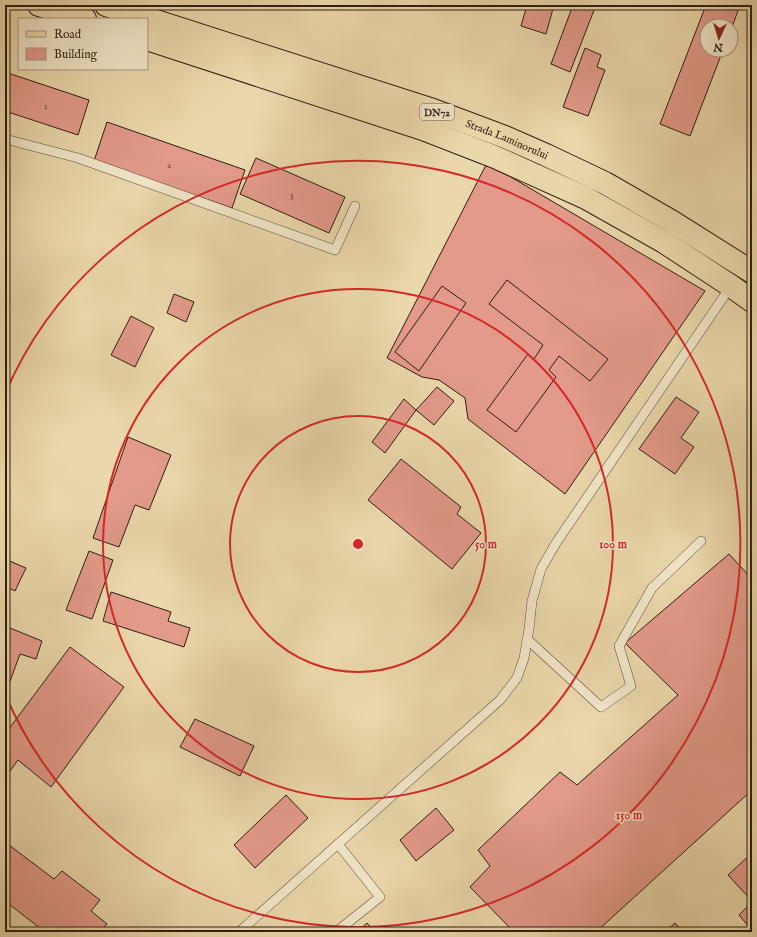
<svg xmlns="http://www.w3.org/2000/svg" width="757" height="937" viewBox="0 0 757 937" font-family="'IM FELL English',serif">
<rect width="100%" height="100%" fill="#ead7ab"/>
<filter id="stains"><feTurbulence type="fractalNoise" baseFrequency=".005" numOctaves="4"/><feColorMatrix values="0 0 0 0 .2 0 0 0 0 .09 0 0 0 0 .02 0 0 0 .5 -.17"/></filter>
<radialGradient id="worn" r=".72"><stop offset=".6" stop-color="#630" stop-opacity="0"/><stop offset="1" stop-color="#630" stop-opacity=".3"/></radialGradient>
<g fill="#e39a8a" stroke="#2e1e11">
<path d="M527 5H554L546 34 521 26Z"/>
<path d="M573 5H596L570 72 551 64Z"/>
<path d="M706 5H740L731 30V26H707V50H723L690 136 660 124Z"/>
<path d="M585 48 601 55 597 67 605 70 588 116 563 107Z"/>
<path d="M5 72 89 100 78 135 5 111Z"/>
<path d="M107 122 245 170 232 208 94 161Z"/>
<path d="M256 158 345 197 329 233 240 194Z"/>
<path d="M487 163 705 291 565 494 468 419 465 398 439 380 422 377 387 358Z"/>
<path d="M507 280 608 359 590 381 559 356 549 370 556 377 516 432 487 410 528 354 534 359 543 345 489 304Z"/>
<path d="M442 286 466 303 419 371 395 352Z"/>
<path d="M174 294 194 302 186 322 167 313Z"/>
<path d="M131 316 154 328 135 367 111 355Z"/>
<path d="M437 387 454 401 434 425 416 410Z"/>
<path d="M676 397 699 412 681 438 694 447 675 474 639 449Z"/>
<path d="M404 399 416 410 385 453 372 442Z"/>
<path d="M128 437 171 455 149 510 135 505 119 547 93 538Z"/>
<path d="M401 459 461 507 457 514 481 533 452 569 368 500Z"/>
<path d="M89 551 113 560 92 619 66 610Z"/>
<path d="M729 554 752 579V790L596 932H514L470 887 490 866 478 850 560 772 577 785 678 695 625 643Z"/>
<path d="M5 559 26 568 15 591 5 586Z"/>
<path d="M111 592 171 612 168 621 190 628 184 647 103 621Z"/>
<path d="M5 626 42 641 36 659 20 654 5 695Z"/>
<path d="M70 647 124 687 51 787 18 760 5 778V734Z"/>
<path d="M195 719 254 746 240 776 180 747Z"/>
<path d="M286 795 308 818 255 868 234 845Z"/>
<path d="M436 808 454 830 416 861 400 840Z"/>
<path d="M5 842 54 879 62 871 100 900 91 911 107 924 100 932H45L5 901Z"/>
<path d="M752 853V901L728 875Z"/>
<path d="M752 902V926L750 928 739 915Z"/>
<path d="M367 923 375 932H357Z"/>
<path d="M675 923 683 932H665Z"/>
</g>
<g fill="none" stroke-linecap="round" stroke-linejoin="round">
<g stroke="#5d4c38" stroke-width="10">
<g id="service">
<path d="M5 139 78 158 335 250 355 206"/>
<path d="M527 639 601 707 631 686 619 646 652 588 701 541"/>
<path d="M5 928 10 932"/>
<path d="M239 932 500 700 517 678 524 658 529 629 532 601 541 569 556 543 731 286"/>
<path d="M336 932 380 897 338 844"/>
</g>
</g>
<g stroke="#2e1e11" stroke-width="24">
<g id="primary">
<path d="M39 5 85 19"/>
<path id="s1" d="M106 5 433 110 505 137 546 155 605 183 671 221 752 272"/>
<path d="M147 39 423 129 495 157 586 198 664 242 731 286 752 301"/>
</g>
</g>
<use href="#service" stroke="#f1e5c8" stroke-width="9"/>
<use href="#primary" stroke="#ead7ab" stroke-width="22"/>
</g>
<g fill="none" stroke="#d62828" stroke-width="2">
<circle cx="358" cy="544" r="128"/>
<circle cx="358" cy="544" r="255"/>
<path d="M5 394A383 383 0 1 1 5 694"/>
</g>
<g text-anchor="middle" stroke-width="3" stroke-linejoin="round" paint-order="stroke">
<g font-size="9" fill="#5b3d2f">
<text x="46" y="109">1</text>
<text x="169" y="168">2</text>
<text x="292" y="198">3</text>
</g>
<rect fill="#f1e5c8" stroke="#685a48" stroke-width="1" x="420" y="104" width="34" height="16" rx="3"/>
<g font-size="10" font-weight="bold" fill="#2e1e11">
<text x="437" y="116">DN72</text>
</g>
<g font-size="11" fill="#2e1e11" stroke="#f1e5c8">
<text dy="4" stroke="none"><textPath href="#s1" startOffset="423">Strada Laminorului</textPath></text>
</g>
</g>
<circle cx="358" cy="544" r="6" fill="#d62828" stroke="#f1e5c8" stroke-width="2"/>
<g font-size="12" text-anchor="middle" font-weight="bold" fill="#d62828" stroke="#f1e5c8" stroke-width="3" stroke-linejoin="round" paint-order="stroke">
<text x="486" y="548">50 m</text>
<text x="613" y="548">100 m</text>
<text x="629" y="819">150 m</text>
</g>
<rect width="757" height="937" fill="none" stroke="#ead7ab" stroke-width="20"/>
<rect x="6" y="6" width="745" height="925" fill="none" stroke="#2e1e11" stroke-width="2"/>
<rect x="10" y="10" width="737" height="917" fill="none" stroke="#2e1e11"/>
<rect x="18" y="18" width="130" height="52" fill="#f1e5c8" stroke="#a3957f"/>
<rect x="26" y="31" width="20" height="6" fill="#ead7ab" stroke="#a3957f"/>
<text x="54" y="38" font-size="12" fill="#2e1e11">Road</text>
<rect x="26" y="48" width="20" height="12" fill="#e39a8a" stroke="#a3957f"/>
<text x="54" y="58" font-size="12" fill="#2e1e11">Building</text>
<g transform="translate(719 38) rotate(184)"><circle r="19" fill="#f1e5c8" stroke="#a3957f"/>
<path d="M0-3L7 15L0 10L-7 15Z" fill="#8f2418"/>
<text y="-6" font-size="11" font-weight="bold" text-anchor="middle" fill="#2e1e11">N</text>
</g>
<rect width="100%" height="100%" filter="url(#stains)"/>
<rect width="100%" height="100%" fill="url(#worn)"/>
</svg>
